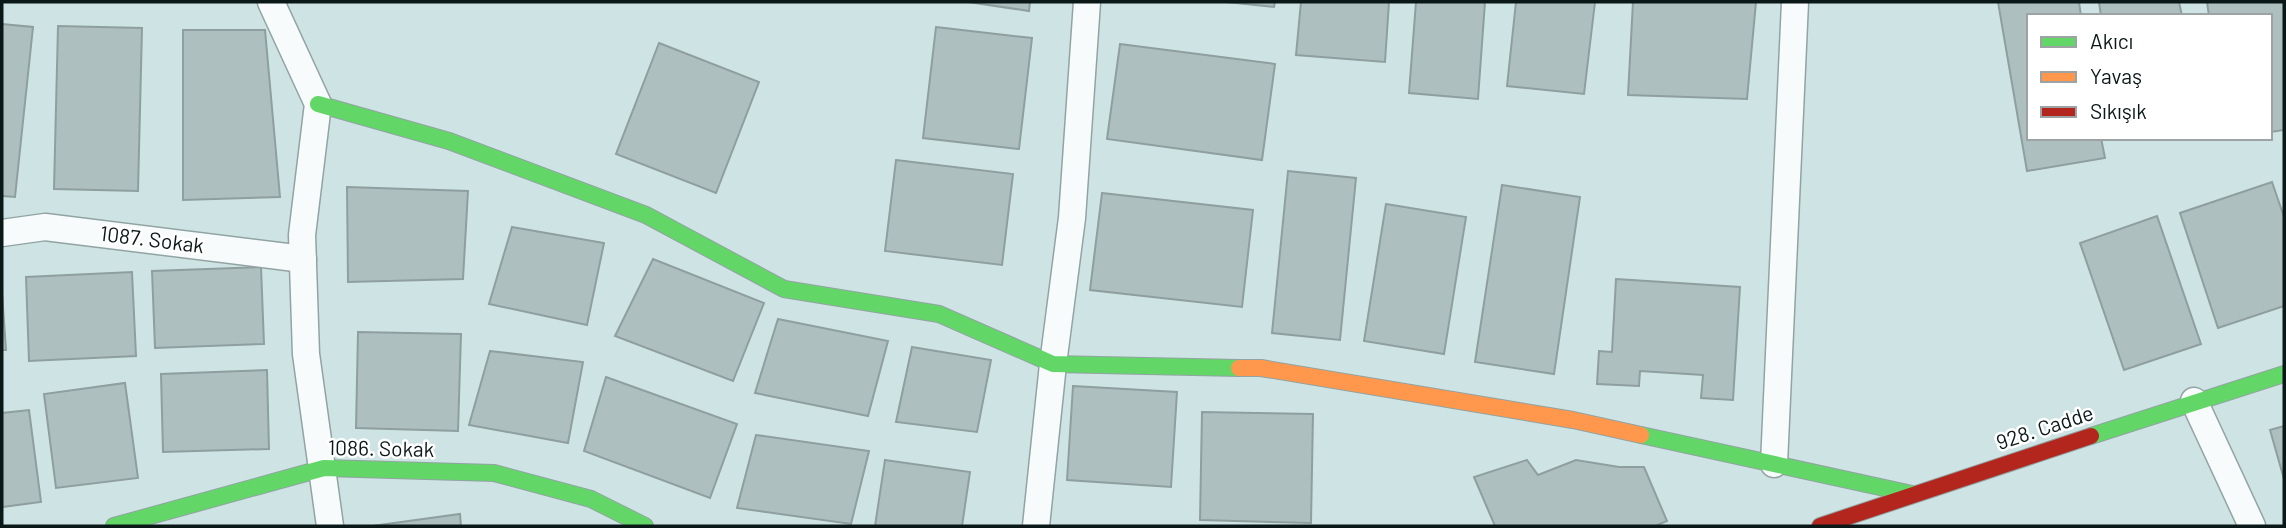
<svg xmlns="http://www.w3.org/2000/svg" width="2286" height="528" viewBox="0 0 2286 528" font-family="Barlow,sans-serif">
<rect width="100%" height="100%" fill="#cee4e4"/>
<g fill="#aebfbf" stroke="#8f9f9f" stroke-width="2">
<path d="M968 2H1030L1029 11Z"/>
<path d="M1226 2H1275L1274 7Z"/>
<path d="M1301 2H1389L1385 62 1296 55Z"/>
<path d="M1416 2H1485L1478 99 1409 93Z"/>
<path d="M1516 2H1595L1584 94 1507 86Z"/>
<path d="M1633 2H1756L1747 99 1628 95Z"/>
<path d="M1998 2H2079L2081 16H2029V138H2101L2105 158 2027 171Z"/>
<path d="M2099 2H2179L2182 16H2101Z"/>
<path d="M2207 2H2284V130L2270 132V16H2209Z"/>
<path d="M2 24 33 27 15 197 2 196Z"/>
<path d="M58 26 142 28 138 191 54 189Z"/>
<path d="M936 27 1032 38 1019 149 923 138Z"/>
<path d="M183 30H265L280 197 183 200Z"/>
<path d="M659 43 759 82 716 193 616 154Z"/>
<path d="M1120 44 1275 64 1262 160 1107 139Z"/>
<path d="M896 160 1013 174 1002 265 885 251Z"/>
<path d="M1288 171 1356 178 1340 340 1272 333Z"/>
<path d="M2272 182 2284 217V306L2218 328 2180 213Z"/>
<path d="M1502 185 1580 197 1554 374 1475 362Z"/>
<path d="M347 187 468 191 463 279 348 282Z"/>
<path d="M1102 193 1253 210 1242 307 1090 290Z"/>
<path d="M1386 204 1466 217 1444 354 1364 341Z"/>
<path d="M2157 216 2201 344 2124 370 2080 243Z"/>
<path d="M512 227 604 243 587 325 489 304Z"/>
<path d="M653 259 764 303 733 381 615 336Z"/>
<path d="M261 267 264 344 155 348 152 271Z"/>
<path d="M132 272 136 356 29 361 26 277Z"/>
<path d="M1616 279 1740 287 1733 400 1701 398 1703 375 1640 371 1639 386 1597 384 1599 351 1612 352Z"/>
<path d="M2 293 6 350H2Z"/>
<path d="M778 319 888 341 868 416 755 393Z"/>
<path d="M358 332 461 334 458 431 356 428Z"/>
<path d="M912 347 991 360 977 432 896 422Z"/>
<path d="M490 351 583 362 568 443 469 425Z"/>
<path d="M267 370 269 449 163 452 161 374Z"/>
<path d="M606 377 737 424 710 498 584 451Z"/>
<path d="M125 383 138 478 56 488 44 394Z"/>
<path d="M1073 386 1177 392 1171 487 1067 480Z"/>
<path d="M29 410 41 502 2 507V413Z"/>
<path d="M1202 412 1313 414 1311 523 1200 520Z"/>
<path d="M2284 426V479L2270 430Z"/>
<path d="M756 435 869 451 851 524 737 508Z"/>
<path d="M885 460 970 472 962 526H875Z"/>
<path d="M1527 460 1538 475 1576 460 1619 467H1644L1667 521 1655 526H1495L1474 477Z"/>
<path d="M460 514 461 526H372Z"/>
</g>
<g fill="none" stroke-linecap="round" stroke-linejoin="round">
<g stroke="#92a3a3" stroke-width="29">
<g id="street">
<path d="M271 2 318 104 302 235 306 354 330 526"/>
<path d="M2 233 45 227 303 259"/>
<path d="M2194 401 2252 526"/>
<path d="M1774 464 1795 2"/>
<path d="M1036 526 1053 364 1072 218 1087 2"/>
</g>
</g>
<g stroke="#92a3a3" stroke-width="18">
<g id="fast">
<path d="M318 104 449 141 646 215 784 289 939 314 1053 364 1239 368"/>
<path d="M1641 435 1912 494"/>
<path d="M2091 436 2284 374"/>
<path d="M114 526 324 468 494 473 591 499 645 526"/>
</g>
</g>
<g stroke="#92a3a3" stroke-width="18">
<path id="slow" d="M1239 368H1261L1573 420 1641 435"/>
</g>
<g stroke="#92a3a3" stroke-width="18">
<path id="jam" d="M1820 526 2091 436"/>
</g>
<use href="#street" stroke="#f8fbfb" stroke-width="26"/>
<use href="#fast" stroke="#63d668" stroke-width="16"/>
<use href="#slow" stroke="#ff974d" stroke-width="16"/>
<use href="#jam" stroke="#b3261e" stroke-width="16"/>
</g>
<g text-anchor="middle" stroke-width="5" stroke-linejoin="round" paint-order="stroke">
<g font-size="21" fill="#0a1818" stroke="#fff">
<text transform="translate(152 240) rotate(7)" y="7">1087. Sokak</text>
<text transform="translate(2045 428) rotate(-18)" y="7">928. Cadde</text>
<text transform="translate(381 449) rotate(1)" y="7">1086. Sokak</text>
</g>
</g>
<rect width="2286" height="528" fill="none" stroke="#0a1818" stroke-width="7"/>
<rect x="2027" y="14" width="245" height="126" fill="#ffffff" stroke="#9da3a3" stroke-width="2"/>
<rect x="2041" y="37" width="35" height="10" fill="#63d668" stroke="#9da3a3" stroke-width="2"/>
<text x="2090" y="49" font-size="21" fill="#0a1818">Akıcı</text>
<rect x="2041" y="72" width="35" height="10" fill="#ff974d" stroke="#9da3a3" stroke-width="2"/>
<text x="2090" y="84" font-size="21" fill="#0a1818">Yavaş</text>
<rect x="2041" y="107" width="35" height="10" fill="#b3261e" stroke="#9da3a3" stroke-width="2"/>
<text x="2090" y="119" font-size="21" fill="#0a1818">Sıkışık</text>
</svg>
